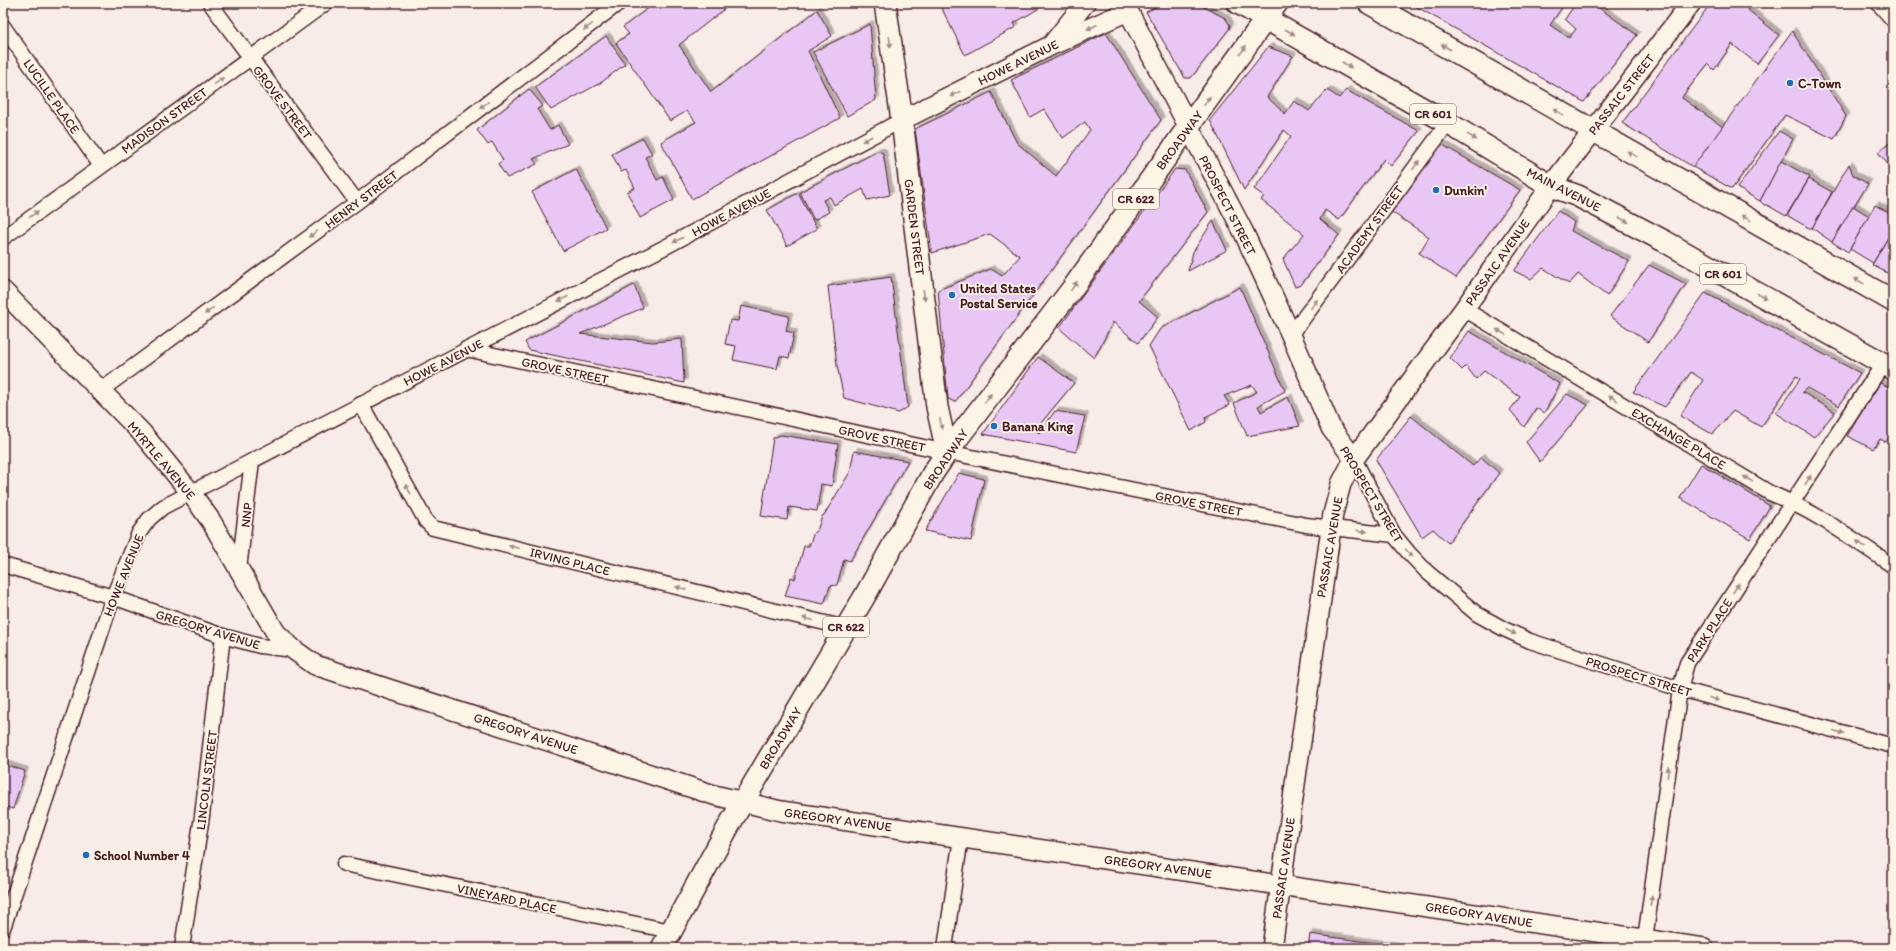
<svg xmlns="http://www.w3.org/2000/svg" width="1896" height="951" viewBox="0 0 1896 951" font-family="Itim,sans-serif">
<defs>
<filter id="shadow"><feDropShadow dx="3.5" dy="-3.5" stdDeviation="0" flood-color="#0004"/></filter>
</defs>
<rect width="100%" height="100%" fill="#f8ece8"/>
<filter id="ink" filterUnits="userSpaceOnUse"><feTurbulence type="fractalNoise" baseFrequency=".025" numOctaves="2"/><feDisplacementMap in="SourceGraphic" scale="8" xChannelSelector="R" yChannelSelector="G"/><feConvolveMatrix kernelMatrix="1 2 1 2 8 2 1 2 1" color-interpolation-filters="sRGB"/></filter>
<g filter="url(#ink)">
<g fill="#e8c7f4" stroke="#4a1f2b" filter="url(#shadow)">
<path d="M655 3H732L679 45 711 92 817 10 832 36 808 51 840 118 692 199 661 142 696 122 687 111 670 121 616 43 629 34 623 27Z"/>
<path d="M939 3H1043L1045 5 1014 23 1016 27 965 55Z"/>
<path d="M1164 3H1196L1225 18 1230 25 1229 29 1191 78H1185L1146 12Z"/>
<path d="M1410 3H1565L1550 25 1569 38 1576 29 1565 19 1576 3H1592L1637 35 1584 102Z"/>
<path d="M1711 3H1754L1748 10 1779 35 1757 64 1732 44 1714 70 1708 64 1684 94 1682 98 1723 127 1693 167 1622 123Z"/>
<path d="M870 24 876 100 847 116 813 52Z"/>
<path d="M1792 31 1846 116 1834 139 1785 115 1732 189 1693 167Z"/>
<path d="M1106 33 1161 120 955 402 948 399 938 290 991 269 1002 276 1020 256 990 234 932 253 915 129 991 92 1017 143 1056 176 1090 130 1085 122 1063 138 1044 109 1030 117 1011 80Z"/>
<path d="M606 36 625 64 602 82 551 110 535 87Z"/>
<path d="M1268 47 1293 56 1267 97 1285 114 1294 101 1309 111 1327 90 1339 98 1346 90 1419 131 1391 166 1384 159 1339 220 1325 210 1320 219 1339 235 1301 285 1295 287 1283 259 1304 234 1261 200 1264 196 1254 189 1291 136 1284 130 1244 190 1210 120Z"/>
<path d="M529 89 543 106 537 109 550 130 558 125 568 144 533 159 537 164 507 178 498 164 503 160 492 142 488 145 477 130Z"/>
<path d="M1779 131 1793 139 1760 201 1737 188Z"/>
<path d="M643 138 652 154 645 157 657 180 663 177 674 200 640 218 627 192 635 188 626 170 621 172 612 154Z"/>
<path d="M1893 141V171L1878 152Z"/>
<path d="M1441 144 1520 190 1456 278 1419 253 1429 237 1390 211Z"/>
<path d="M878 151 883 153 890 195 867 200 863 189 834 205 830 197 823 200 829 212 814 220 800 192Z"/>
<path d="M1781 161 1810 177 1786 216 1767 205H1764L1760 201Z"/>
<path d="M1849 164 1853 175 1868 184 1832 242 1812 228Z"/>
<path d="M576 169 606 228 563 251 532 192Z"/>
<path d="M1175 169 1185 170 1208 212 1139 301 1158 317 1138 343 1113 322 1094 358 1059 328Z"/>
<path d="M1809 179 1832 192 1812 228H1809L1788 216V214Z"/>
<path d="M798 193 817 229 787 246 767 210Z"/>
<path d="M1875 205 1893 215V229L1873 263 1850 249Z"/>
<path d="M1853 206 1869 216 1848 252 1832 242Z"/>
<path d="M1558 211 1574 222 1571 231 1629 261 1607 296 1578 274 1569 284 1543 268 1531 279 1514 271Z"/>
<path d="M1213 221 1227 250 1188 271 1193 252Z"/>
<path d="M1893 229V276L1872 265Z"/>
<path d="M1649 265 1686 284 1648 342 1610 316Z"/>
<path d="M891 277 908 407 899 413 844 398 837 366 828 286Z"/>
<path d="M634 285 643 308 580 334 653 342 682 339 684 383 529 350 525 342Z"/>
<path d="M1240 287 1285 391 1258 406 1261 412 1288 397 1300 426 1247 436 1234 403 1257 392 1252 385 1224 396 1230 405 1205 417 1206 422 1191 431 1149 346 1160 329Z"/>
<path d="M1705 293 1860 373 1839 406 1807 388 1802 392 1835 412 1814 437 1776 413 1800 379 1796 376 1761 427 1733 411 1712 434 1680 416 1703 380 1691 372 1665 407 1633 392Z"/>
<path d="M741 306 789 316 786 331 794 333 789 358 780 356 777 369 733 360 736 346 725 344 730 320 738 321Z"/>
<path d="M1469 331 1560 384 1544 413 1536 408 1524 427 1510 410 1520 397 1484 371 1476 379 1466 366 1462 370 1450 358Z"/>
<path d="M1038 357 1074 383 1035 430 1039 433 1055 411 1085 416 1076 452 983 434Z"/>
<path d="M1880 383 1893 389V431L1886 442 1880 439 1873 449 1847 436Z"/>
<path d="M1567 394 1588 405 1540 462 1526 442Z"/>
<path d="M1411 416 1473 466 1481 457 1499 473 1448 543 1433 529 1422 537 1376 460Z"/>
<path d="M781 435 838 444 832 486 821 484 817 511 789 507 787 520 761 516 773 438Z"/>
<path d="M854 451 908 461 850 561 844 559 837 585 830 586 824 604 785 596 791 577 795 579 804 546H809L814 532 817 531 822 516 824 515 850 472Z"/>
<path d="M1701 464 1770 506 1750 539 1680 498Z"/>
<path d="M959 473 984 479 971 541 925 531Z"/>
<path d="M3 764 25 771 13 809 3 806Z"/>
<path d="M1310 934 1402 947 1308 948Z"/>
</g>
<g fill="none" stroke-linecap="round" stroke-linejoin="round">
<g stroke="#4a1f2b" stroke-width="17">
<g id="street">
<path d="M210 3 357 202"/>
<path d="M1878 3 1893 20"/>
<path d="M3 26 101 166"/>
<path d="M3 238 326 3"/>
<path d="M1464 309 1770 493C1815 511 1853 539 1893 566"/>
<path d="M1291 335 1448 123"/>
<path d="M466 349 947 452 1306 525 1394 535"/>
<path d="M100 391 357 202 619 3"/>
<path d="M361 404 426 521 433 528 846 628"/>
<path d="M1354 459 1394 535 1408 552 1427 572 1477 614 1504 629 1530 641 1680 689 1893 746"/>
<path d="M3 565 113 597 223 636 260 646 294 650"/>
<path d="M239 569 252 461"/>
<path d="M344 864 671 931"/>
<path d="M3 928 113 597 139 533 149 519 163 507 669 245 902 120"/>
<path d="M1645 939 1680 689 1687 663 1883 364"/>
<path d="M182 948 202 816 223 636"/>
<path d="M945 948 961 837"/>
</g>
</g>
<g stroke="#4a1f2b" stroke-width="22">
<g id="secondary">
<path d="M1124 3 1243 231 1291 335 1331 428 1354 459"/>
<path d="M1054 42 1085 3"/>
<path d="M902 120 1052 45 1128 11"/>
<path d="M3 291 142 433 191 493 211 521 276 633 294 650 315 665 714 795 781 811 1704 948"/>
<path d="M1272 948 1333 514 1341 484 1354 459 1464 309 1551 186 1691 3"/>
</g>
</g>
<g stroke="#4a1f2b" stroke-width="24">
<g id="primary">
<path d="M885 3 902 120 937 407 947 452"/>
<path d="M1238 3 1448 123 1551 186 1578 196 1664 241 1893 369"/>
<path d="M1369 3 1893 301"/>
<path d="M662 948 731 822 866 594 933 473 947 452 1072 289 1277 3"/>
</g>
</g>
<use href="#street" stroke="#fcf5e5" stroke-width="14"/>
<use href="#secondary" stroke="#fcf5e5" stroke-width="19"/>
<use href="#primary" stroke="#fcf5e5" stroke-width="21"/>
</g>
<defs><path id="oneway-solid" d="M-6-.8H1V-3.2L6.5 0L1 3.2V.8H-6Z"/></defs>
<g fill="#a38a88">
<use href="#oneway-solid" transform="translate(588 27) rotate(143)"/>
<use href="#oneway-solid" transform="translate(1092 27) rotate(156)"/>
<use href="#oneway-solid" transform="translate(1290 32) rotate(30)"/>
<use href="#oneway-solid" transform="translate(890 42) rotate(82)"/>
<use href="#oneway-solid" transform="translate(1446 47) rotate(-150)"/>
<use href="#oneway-solid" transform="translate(1243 50) rotate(-54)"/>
<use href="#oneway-solid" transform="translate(1347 65) rotate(30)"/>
<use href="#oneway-solid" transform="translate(219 81) rotate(-36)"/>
<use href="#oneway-solid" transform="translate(955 94) rotate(153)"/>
<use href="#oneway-solid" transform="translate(1207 101) rotate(-55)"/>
<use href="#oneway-solid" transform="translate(484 105) rotate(143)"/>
<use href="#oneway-solid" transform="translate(1558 112) rotate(-150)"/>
<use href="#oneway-solid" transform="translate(1472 137) rotate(32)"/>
<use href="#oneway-solid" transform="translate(867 139) rotate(152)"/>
<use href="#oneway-solid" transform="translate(1632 154) rotate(-151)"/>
<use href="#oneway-solid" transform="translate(1416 165) rotate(-54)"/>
<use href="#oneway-solid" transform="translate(34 214) rotate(-36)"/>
<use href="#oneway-solid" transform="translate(1746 218) rotate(-151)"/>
<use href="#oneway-solid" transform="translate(1624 220) rotate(28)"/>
<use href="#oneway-solid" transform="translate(313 234) rotate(144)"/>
<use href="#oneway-solid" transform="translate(678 240) rotate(152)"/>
<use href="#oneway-solid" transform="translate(1859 281) rotate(-151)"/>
<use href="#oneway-solid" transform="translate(1074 286) rotate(-54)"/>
<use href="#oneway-solid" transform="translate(924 295) rotate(83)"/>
<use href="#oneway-solid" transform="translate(1762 296) rotate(29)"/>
<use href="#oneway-solid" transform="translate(563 299) rotate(153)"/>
<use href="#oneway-solid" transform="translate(1314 304) rotate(-54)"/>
<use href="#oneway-solid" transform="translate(209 311) rotate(144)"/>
<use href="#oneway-solid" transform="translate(1501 332) rotate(-149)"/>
<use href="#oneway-solid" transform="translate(988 398) rotate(-53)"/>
<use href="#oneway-solid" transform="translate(1613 398) rotate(-149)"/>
<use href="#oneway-solid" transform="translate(941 424) rotate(78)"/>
<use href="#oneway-solid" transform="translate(1748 479) rotate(-149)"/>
<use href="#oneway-solid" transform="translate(1808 480) rotate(-57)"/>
<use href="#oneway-solid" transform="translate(408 489) rotate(-119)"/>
<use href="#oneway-solid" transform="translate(1362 531) rotate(7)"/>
<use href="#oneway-solid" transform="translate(1861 544) rotate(-146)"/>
<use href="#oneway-solid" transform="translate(514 547) rotate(-166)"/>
<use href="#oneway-solid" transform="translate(1409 553) rotate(48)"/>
<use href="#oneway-solid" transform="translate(681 588) rotate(-166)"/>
<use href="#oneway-solid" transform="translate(1736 588) rotate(-57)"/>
<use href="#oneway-solid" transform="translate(808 619) rotate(-166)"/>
<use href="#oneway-solid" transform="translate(1511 632) rotate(25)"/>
<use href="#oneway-solid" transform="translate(1714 699) rotate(16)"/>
<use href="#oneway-solid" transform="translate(1839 732) rotate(14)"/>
<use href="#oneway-solid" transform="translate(1668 772) rotate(-82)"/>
<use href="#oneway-solid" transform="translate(1651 901) rotate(-82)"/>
</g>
</g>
<g fill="#1f6fb2" stroke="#fcf5e5" stroke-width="1.5">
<circle cx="1790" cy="83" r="4"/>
<circle cx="1436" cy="190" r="4"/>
<circle cx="952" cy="295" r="4"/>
<circle cx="994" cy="426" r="4"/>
<circle cx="86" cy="855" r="4"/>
</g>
<g text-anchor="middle" stroke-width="3.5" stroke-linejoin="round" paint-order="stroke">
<g fill="#fcf5e5" stroke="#7f5f63" stroke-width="1">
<rect x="1410" y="104" width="46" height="20" rx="3"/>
<rect x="1113" y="189" width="46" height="20" rx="3"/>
<rect x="1700" y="264" width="46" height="20" rx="3"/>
<rect x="823" y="617" width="46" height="20" rx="3"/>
</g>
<g font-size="12" font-weight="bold" fill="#4a1f2b">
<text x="1433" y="118">CR 601</text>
<text x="1136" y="203">CR 622</text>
<text x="1723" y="278">CR 601</text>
<text x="846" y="631">CR 622</text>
</g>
<g font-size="13" fill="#4a1f2b" stroke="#fcf5e5">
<text transform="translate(1018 62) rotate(-26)" y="5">HOWE AVENUE</text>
<text transform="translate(1621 94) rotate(-52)" y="5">PASSAIC STREET</text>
<text transform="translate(52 96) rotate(55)" y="5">LUCILLE PLACE</text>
<text transform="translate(283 102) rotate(53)" y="5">GROVE STREET</text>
<text transform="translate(164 120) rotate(-36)" y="5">MADISON STREET</text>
<text transform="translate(1179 140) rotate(-54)" y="5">BROADWAY</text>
<text transform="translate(1564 189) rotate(27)" y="5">MAIN AVENUE</text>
<text transform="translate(361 199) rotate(-37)" y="5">HENRY STREET</text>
<text transform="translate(1228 205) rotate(63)" y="5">PROSPECT STREET</text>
<text transform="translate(731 212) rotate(-28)" y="5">HOWE AVENUE</text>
<text transform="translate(915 227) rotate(83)" y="5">GARDEN STREET</text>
<text transform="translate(1369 229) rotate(-54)" y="5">ACADEMY STREET</text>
<text transform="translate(1497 262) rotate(-55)" y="5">PASSAIC AVENUE</text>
<text transform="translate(443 362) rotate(-27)" y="5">HOWE AVENUE</text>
<text transform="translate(565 370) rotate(12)" y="5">GROVE STREET</text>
<text transform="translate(882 438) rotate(12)" y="5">GROVE STREET</text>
<text transform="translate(1679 438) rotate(31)" y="5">EXCHANGE PLACE</text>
<text transform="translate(945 459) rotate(-56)" y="5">BROADWAY</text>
<text transform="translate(162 460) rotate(50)" y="5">MYRTLE AVENUE</text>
<text transform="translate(1372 494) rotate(59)" y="5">PROSPECT STREET</text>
<text transform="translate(1199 503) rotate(11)" y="5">GROVE STREET</text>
<text transform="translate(246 515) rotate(-83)" y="5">NNP</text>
<text transform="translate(1329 547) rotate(-80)" y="5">PASSAIC AVENUE</text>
<text transform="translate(570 561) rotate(14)" y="5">IRVING PLACE</text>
<text transform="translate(123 575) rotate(-68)" y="5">HOWE AVENUE</text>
<text transform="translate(208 629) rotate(17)" y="5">GREGORY AVENUE</text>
<text transform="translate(1709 630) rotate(-57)" y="5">PARK PLACE</text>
<text transform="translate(1639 676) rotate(17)" y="5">PROSPECT STREET</text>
<text transform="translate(526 733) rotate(18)" y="5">GREGORY AVENUE</text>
<text transform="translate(780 738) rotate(-59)" y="5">BROADWAY</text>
<text transform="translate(206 780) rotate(-83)" y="5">LINCOLN STREET</text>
<text transform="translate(838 819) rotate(8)" y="5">GREGORY AVENUE</text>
<text transform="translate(1158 866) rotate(8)" y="5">GREGORY AVENUE</text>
<text transform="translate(1283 868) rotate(-82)" y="5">PASSAIC AVENUE</text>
<text transform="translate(507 898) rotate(12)" y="5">VINEYARD PLACE</text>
<text transform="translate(1479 914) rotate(9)" y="5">GREGORY AVENUE</text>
</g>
<g font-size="13" font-weight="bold" fill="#4a1f2b" stroke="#fcf5e5" text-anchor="start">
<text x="1798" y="88">C-Town</text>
<text x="1444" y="195">Dunkin'</text>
<text x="960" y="293">United States<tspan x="960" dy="15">Postal Service</tspan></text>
<text x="1002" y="431">Banana King</text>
<text x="94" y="860">School Number 4</text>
</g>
</g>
<rect width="1896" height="951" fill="none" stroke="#fcf5e5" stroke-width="16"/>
<rect x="8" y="8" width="1880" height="935" fill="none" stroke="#4a1f2b" stroke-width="1.5" filter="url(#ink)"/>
</svg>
